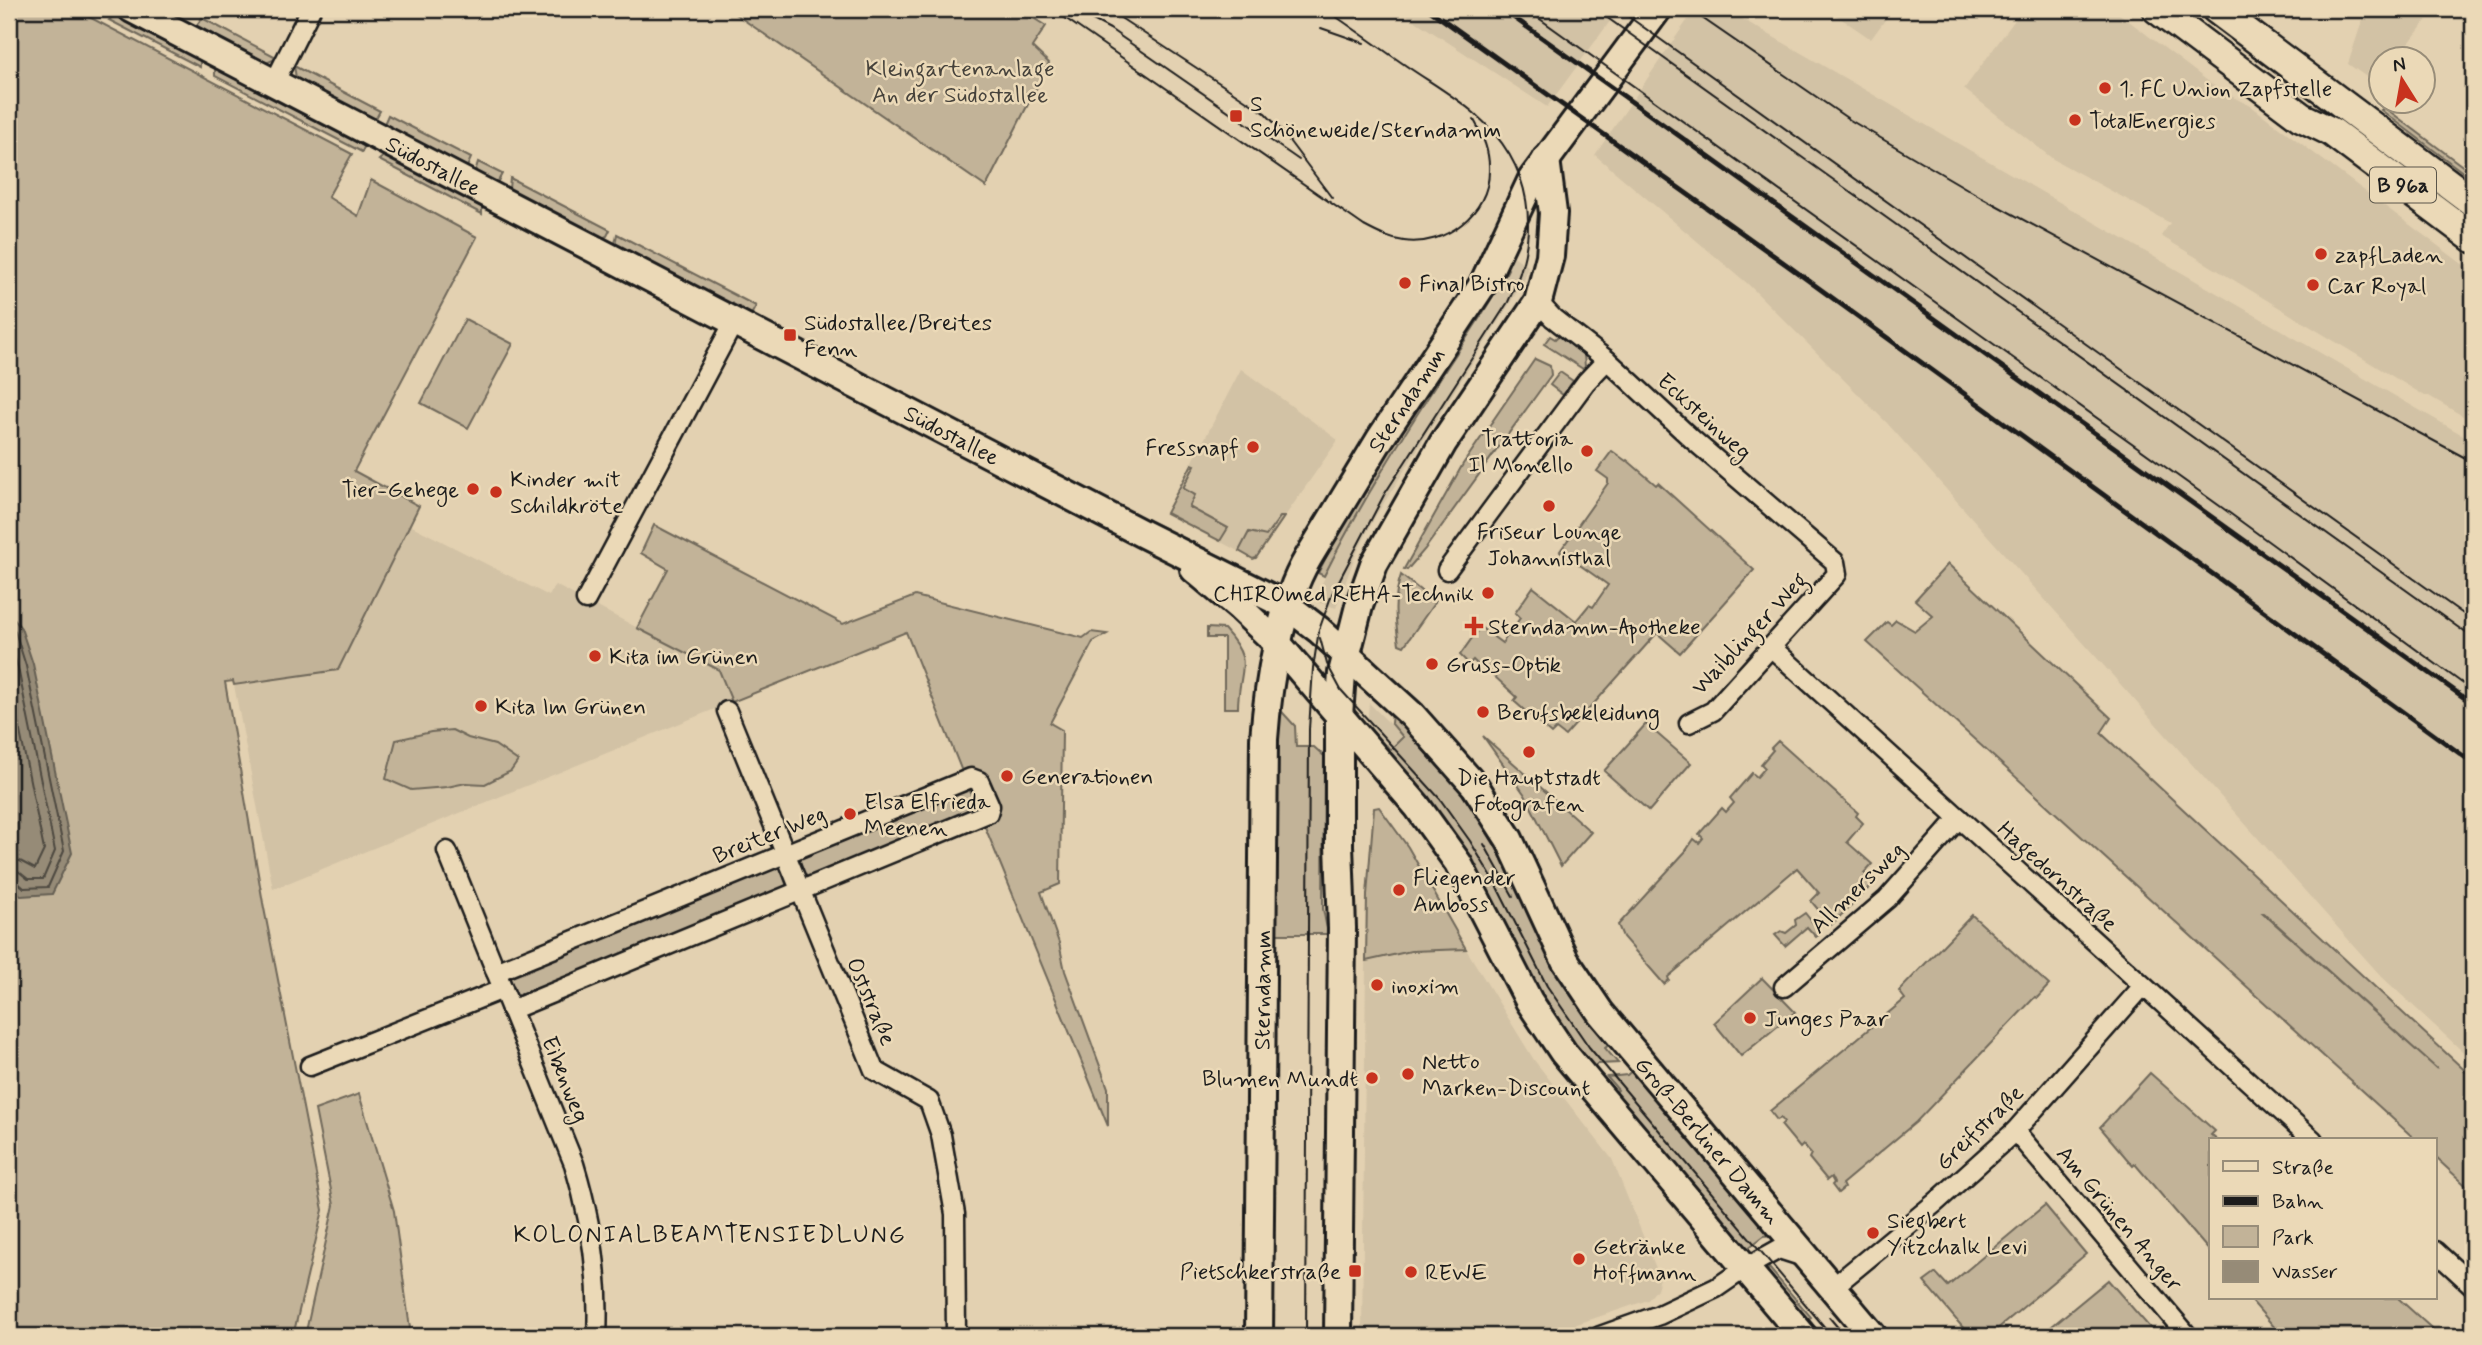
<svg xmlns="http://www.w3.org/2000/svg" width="2482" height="1345" viewBox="0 0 2482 1345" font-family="Mynerve,sans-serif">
<rect width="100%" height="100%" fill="#e3d1b1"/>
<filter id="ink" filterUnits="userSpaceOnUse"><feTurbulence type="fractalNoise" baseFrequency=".0143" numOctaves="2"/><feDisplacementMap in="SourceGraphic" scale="14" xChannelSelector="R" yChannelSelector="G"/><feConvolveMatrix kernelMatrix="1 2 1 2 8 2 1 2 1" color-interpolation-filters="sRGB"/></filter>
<g filter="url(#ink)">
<g fill="#d2c2a5">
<path d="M1397 9H1619L1547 107Z"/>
<path d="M1695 9H1725L2473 441V1061L2381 976 1887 423 1748 284 1595 155Z"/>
<path d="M1827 9H1893L1871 39Z"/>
<path d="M2023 9H2113L2221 91 2251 106 2473 272V422L2429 396H2425L2161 236 2170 223 2053 159 1964 89Z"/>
<path d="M2366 9H2435L2397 59 2380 60V82L2378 85 2348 64Z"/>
<path d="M1512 255 1528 266 1524 281 1375 517 1354 559 1336 608 1314 601 1325 577 1324 576 1347 531 1447 367 1494 299Z"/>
<path d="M1241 369 1338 440 1256 558 1253 559 1166 513Z"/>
<path d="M410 525 549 596 555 585 719 670 732 702 273 889 234 685 338 670Z"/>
<path d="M1369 703 1403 737 1389 750 1367 726Z"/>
<path d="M1466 949 1534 1060 1612 1159 1660 1278 1657 1289 1648 1300 1542 1336H1362L1366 961 1411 951Z"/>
</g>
<g fill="#c2b398" stroke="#6f685a" stroke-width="2" fill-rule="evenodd">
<path d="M9 9H74L352 154 328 197 358 216 371 180 477 237 354 471 419 506 338 670 234 685 233 681 225 682 263 903 323 1210 293 1336H9Z"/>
<path d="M728 9H1019L1046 26 1032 47 1049 63 986 187Z"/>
<path d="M115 15 200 59V67L109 20Z"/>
<path d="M202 18 278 58 266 63 196 26Z"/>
<path d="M294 66 380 111 375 120 296 78Z"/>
<path d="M215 67 365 145 362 152 215 76Z"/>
<path d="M2384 107 2473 174V180L2381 110Z"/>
<path d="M388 115 471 158 467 167 384 124Z"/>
<path d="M385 155 482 207V214L379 160Z"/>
<path d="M478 162 502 174 497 183 475 172Z"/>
<path d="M510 178 610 230 607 236 602 238 509 189Z"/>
<path d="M617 234 756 306 751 315 615 244Z"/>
<path d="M1502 264 1508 269C1491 304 1468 335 1446 369 1403 436 1360 504 1324 576L1318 573 1347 516Z"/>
<path d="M465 319 513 344 468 428 421 403Z"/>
<path d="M1561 333 1584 354 1585 367 1583 369 1544 344 1550 336 1555 339Z"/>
<path d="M1535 359 1550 366 1551 375 1425 549 1407 570 1404 569 1463 464Z"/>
<path d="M1560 372 1573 381 1563 395 1550 385Z"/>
<path d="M1612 451 1626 461 1627 460 1656 485 1658 483 1754 570 1680 653 1657 633 1565 736 1556 729 1551 734 1514 701 1517 697 1481 664 1479 666 1473 660 1469 664 1460 655 1480 627 1502 643 1520 618 1515 613 1533 587 1576 621 1589 605 1593 607 1608 585 1560 551 1608 483V479L1597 471Z"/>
<path d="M1192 464 1195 465 1183 488 1195 495 1189 507 1228 528 1220 541 1166 513Z"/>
<path d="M1280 517H1284L1256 558 1253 559 1239 551 1249 532 1266 536Z"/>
<path d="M654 525 843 624 915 596 1083 638 1091 632 1107 634 1093 642 1050 723 1062 730 1060 884 1041 892 1059 943 1065 971 1108 1088V1126L983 822 992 817 963 774 906 632 732 702 719 670 637 628 668 569 641 553Z"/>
<path d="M1948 564 2111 718 2101 733 2473 1078V1192L2435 1157V1140H2416L1867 642 1887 622 1891 625 1896 620 1915 631 1933 616 1915 600ZM2263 913H2264L2437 1069Z"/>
<path d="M1401 575 1435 602 1404 646 1399 644C1395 619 1393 599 1401 575Z"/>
<path d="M1207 628 1224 629C1256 664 1238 668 1238 708H1224V638H1207Z"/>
<path d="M1273 702 1295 726 1296 747H1314L1324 756 1323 909 1328 934H1269Z"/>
<path d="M1392 714 1443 768 1477 815 1604 1033 1601 1036 1609 1045 1605 1048 1618 1063 1598 1064 1590 1070 1385 758 1387 746 1390 750 1403 737 1391 723Z"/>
<path d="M1646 724 1691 763 1649 811 1604 771Z"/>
<path d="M452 730 468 738 495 745 518 761 511 771 485 784 466 783 447 787 411 790 386 779 396 740 431 732Z"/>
<path d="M1483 736 1591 832 1561 866 1525 795Z"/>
<path d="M1778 741 1858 813 1856 816 1863 823 1847 842 1872 864 1864 873 1875 882 1831 925 1811 901 1819 893 1797 868 1668 977 1669 980 1664 984 1623 937 1618 925 1685 852 1694 839 1699 843 1703 838 1699 834 1722 808 1726 812 1734 803 1730 798 1752 773 1757 777 1765 768 1761 764 1773 750 1771 748Z"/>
<path d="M969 788 977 810 809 878 804 875 799 857Z"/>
<path d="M1379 807 1408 847 1466 949 1411 951 1366 961 1367 895 1374 808Z"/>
<path d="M777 864 780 865 787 887 522 997 516 996 510 982V973Z"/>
<path d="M1805 913 1821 933 1816 937 1807 927 1785 946 1775 935 1781 931 1786 933 1796 925 1795 920Z"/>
<path d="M1972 915 2049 985 2037 998 2035 997 1916 1122 1842 1184 1844 1188 1838 1193 1832 1185 1834 1183 1831 1177 1827 1180 1809 1158 1811 1154 1803 1145 1800 1148 1781 1125 1784 1122 1781 1118 1777 1120 1770 1111 1905 999 1899 991Z"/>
<path d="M1762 978 1795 1012 1741 1056 1714 1023Z"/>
<path d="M1635 1068 1773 1235 1764 1236 1744 1251 1612 1096 1618 1090 1607 1077 1627 1075Z"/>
<path d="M2150 1073 2215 1131 2211 1135 2217 1140H2211V1253L2135 1164 2133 1166 2100 1127Z"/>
<path d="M359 1094 394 1211 411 1336H305L334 1205 315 1110Z"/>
<path d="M2045 1205 2086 1254 1989 1336H1970L1924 1282 1936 1273 1948 1286Z"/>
<path d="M1769 1268 1811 1317 1803 1323 1764 1276Z"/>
<path d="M2108 1280 2152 1330 2144 1336H2040Z"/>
<path d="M2249 1298H2398L2439 1335 2282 1336Z"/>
</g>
<path fill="#968b77" stroke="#655f53" stroke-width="2" d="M9 613 21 628 33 664 72 853 52 894 21 896 9 883Z"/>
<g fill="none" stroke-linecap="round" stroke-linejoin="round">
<g stroke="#4d4840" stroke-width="2">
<path d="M9 624 15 631 26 666 64 851 48 887 24 888 15 880 9 879"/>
<path d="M9 640 18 668 55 851 43 879H28L18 871 9 870"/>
<path d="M9 677 44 850 35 869 20 861 9 859"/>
</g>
<g stroke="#1c1c1c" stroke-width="23">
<g id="street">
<path d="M274 83 311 9"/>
<path d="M1538 302 1553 318 1607 360 1692 439 1835 562 1837 574 1713 711 1689 723"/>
<path d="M1447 570 1586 382 1607 360"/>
<path d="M586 600 734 322"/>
<path d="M1771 647 2313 1140"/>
<path d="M727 711 874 1070 929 1101 941 1135 955 1214 956 1336"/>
<path d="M447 851 574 1164C591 1220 600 1277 597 1336"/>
<path d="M496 972 971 778 979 781 990 806 988 813 511 1010"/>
<path d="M1784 987 1887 899 1959 818"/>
<path d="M310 1066 503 989"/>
<path d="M2015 1131 2188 1336"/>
<path d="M2435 1251 2473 1286"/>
<path d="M1832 1288 1935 1203 2015 1131 2143 986"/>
<path d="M1600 1336 1659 1315 1716 1288 1745 1268 1779 1249 1804 1257"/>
</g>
</g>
<g stroke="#1c1c1c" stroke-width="32">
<g id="secondary">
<path id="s1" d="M132 9 1143 534 1289 607 1319 630 1412 715 1475 786 1509 839 1565 960 1600 1012 1873 1336"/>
<path d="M1194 569 1239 607 1278 644 1417 806 1458 863 1529 1001 1563 1052 1803 1336"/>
<path id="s2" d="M1259 1336 1264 739C1268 684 1280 605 1308 558L1380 439 1483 284 1532 179 1658 9"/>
<path d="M1338 1336 1342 928 1339 845V716L1342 673 1359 606 1374 564 1443 443 1538 302 1550 256 1553 213 1546 159"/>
</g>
</g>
<g stroke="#1c1c1c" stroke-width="33">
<g id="primary">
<path d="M2157 9 2301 117 2332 132 2473 238"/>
<path d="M2216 9 2473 202"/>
</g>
</g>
<use href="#street" stroke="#ebd9b7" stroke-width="18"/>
<use href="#secondary" stroke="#ebd9b7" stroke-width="26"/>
<use href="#primary" stroke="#ebd9b7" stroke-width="28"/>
<g stroke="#1c1c1c" stroke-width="2">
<path d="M1052 9 1364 226C1377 233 1389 239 1404 241 1445 247 1489 213 1489 171 1490 152 1483 136 1474 120"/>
<path d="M1062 9 1091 19 1110 29 1299 160"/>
<path d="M1107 9 1265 113 1281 130 1332 198"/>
<path d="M1526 9 2224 509 2473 691"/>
<path d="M1595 9 2473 638"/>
<path d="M1618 9 2473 621"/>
<path d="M1689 9 1850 120 1981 197 2473 462"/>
<path d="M1321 28 1364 43"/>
<path d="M1320 638 1327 664 1341 690 1440 799 1470 841 1494 881 1547 986 1589 1047 1832 1336"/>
<path d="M1484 844 1513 896"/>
<path d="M1829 1317 1845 1336"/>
<path d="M1306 1336 1309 729 1313 668 1319 630 1332 594 1384 495 1508 302C1542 233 1534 165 1474 113 1454 96 1430 82 1408 67 1380 48 1353 28 1325 9"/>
</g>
<g stroke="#1c1c1c" stroke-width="5">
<path d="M1428 9 1787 265 2473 763"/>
<path d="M1502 9 2473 704"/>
</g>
</g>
</g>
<g fill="#c8321e" stroke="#ebd9b7" stroke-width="2.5">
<circle cx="2105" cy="88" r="7"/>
<rect x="1229" y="109" width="14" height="14" rx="3.5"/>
<circle cx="2075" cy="120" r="7"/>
<circle cx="2321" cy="254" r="7"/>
<circle cx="1405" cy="283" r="7"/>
<circle cx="2313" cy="285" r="7"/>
<rect x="783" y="328" width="14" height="14" rx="3.5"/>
<circle cx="1253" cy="447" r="7"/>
<circle cx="1587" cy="451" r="7"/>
<circle cx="473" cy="489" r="7"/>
<circle cx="496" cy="492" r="7"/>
<circle cx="1549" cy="506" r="7"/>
<circle cx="1488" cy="593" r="7"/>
<path d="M1470.5 615.5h7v7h7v7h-7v7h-7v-7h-7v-7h7z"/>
<circle cx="595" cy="656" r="7"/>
<circle cx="1432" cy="664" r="7"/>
<circle cx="481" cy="706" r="7"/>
<circle cx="1483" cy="712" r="7"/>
<circle cx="1529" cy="752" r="7"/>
<circle cx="1007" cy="776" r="7"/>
<circle cx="850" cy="814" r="7"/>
<circle cx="1399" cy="890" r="7"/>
<circle cx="1377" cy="985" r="7"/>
<circle cx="1750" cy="1018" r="7"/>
<circle cx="1408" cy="1074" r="7"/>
<circle cx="1372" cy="1078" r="7"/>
<circle cx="1873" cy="1233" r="7"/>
<circle cx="1579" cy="1259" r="7"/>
<rect x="1348" y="1264" width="14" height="14" rx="3.5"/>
<circle cx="1411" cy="1272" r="7"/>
</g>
<g text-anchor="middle" stroke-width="5" stroke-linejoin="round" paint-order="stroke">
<rect fill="#ebd9b7" stroke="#5a554a" stroke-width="2" x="2370" y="167.5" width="66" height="35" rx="5"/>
<g font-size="21" font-weight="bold" fill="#1c1c1c">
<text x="2403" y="192">B 96a</text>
</g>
<g font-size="23" fill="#46423b" stroke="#ebd9b7">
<text x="960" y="76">Kleingartenanlage<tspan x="960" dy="26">An der Südostallee</tspan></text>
</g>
<g font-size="23" fill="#1c1c1c" stroke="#ebd9b7" text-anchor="start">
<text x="2119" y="96">1. FC Union Zapfstelle</text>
<text x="1250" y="111">S<tspan x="1250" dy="26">Schöneweide/Sterndamm</tspan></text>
<text x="2089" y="128">TotalEnergies</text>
<text x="2335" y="262">zapfLaden</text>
<text x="1419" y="291">Final Bistro</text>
<text x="2327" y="293">Car Royal</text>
<text x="804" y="330">Südostallee/Breites<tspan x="804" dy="26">Fenn</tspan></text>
<text x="1573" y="446" text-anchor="end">Trattoria<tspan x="1573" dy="26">Il Monello</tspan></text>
<text x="1239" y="455" text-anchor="end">Fressnapf</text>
<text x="510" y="487">Kinder mit<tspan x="510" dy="26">Schildkröte</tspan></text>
<text x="459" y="497" text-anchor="end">Tier-Gehege</text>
<text x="1549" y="539" text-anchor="middle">Friseur Lounge<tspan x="1549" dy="26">Johannisthal</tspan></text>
<text x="1474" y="601" text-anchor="end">CHIROmed REHA-Technik</text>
<text x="1488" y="634">Sterndamm-Apotheke</text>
<text x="609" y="664">Kita im Grünen</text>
<text x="1446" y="672">Gruss-Optik</text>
<text x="495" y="714">Kita Im Grünen</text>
<text x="1497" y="720">Berufsbekleidung</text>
<text x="1021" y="784">Generationen</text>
<text x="1529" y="785" text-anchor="middle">Die Hauptstadt<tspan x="1529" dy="26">Fotografen</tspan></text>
<text x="864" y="809">Elsa Elfrieda<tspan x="864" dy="26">Meenen</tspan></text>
<text x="1413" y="885">Fliegender<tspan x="1413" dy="26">Amboss</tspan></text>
<text x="1391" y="993">inoxim</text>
<text x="1764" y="1026">Junges Paar</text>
<text x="1422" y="1069">Netto<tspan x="1422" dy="26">Marken-Discount</tspan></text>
<text x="1358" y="1086" text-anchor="end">Blumen Mundt</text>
<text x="1887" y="1228">Siegbert<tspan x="1887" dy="26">Yitzchalk Levi</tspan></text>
<text x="1593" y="1254">Getränke<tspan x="1593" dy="26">Hoffmann</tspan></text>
<text x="1341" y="1279" text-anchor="end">Pietschkerstraße</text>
<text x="1425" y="1280">REWE</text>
</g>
<g font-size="23" fill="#1c1c1c" stroke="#ebd9b7">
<text dy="8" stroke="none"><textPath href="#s1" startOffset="340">Südostallee</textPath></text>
<text dy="8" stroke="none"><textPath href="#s2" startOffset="971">Sterndamm</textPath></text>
<text transform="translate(1705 416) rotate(42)" y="8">Ecksteinweg</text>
<text dy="8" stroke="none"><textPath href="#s1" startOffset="924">Südostallee</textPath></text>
<text transform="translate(1749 633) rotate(-47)" y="8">Waiblinger Weg</text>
<text transform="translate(769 834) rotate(-22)" y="8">Breiter Weg</text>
<text transform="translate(2058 876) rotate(42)" y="8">Hagedornstraße</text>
<text transform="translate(1857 887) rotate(-44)" y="8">Allmersweg</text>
<text dy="8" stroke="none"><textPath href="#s2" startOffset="346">Sterndamm</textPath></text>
<text transform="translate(872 1001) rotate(67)" y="8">Oststraße</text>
<text transform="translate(566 1079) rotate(68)" y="8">Eibenweg</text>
<text transform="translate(1979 1127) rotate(-44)" y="8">Greifstraße</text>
<text dy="8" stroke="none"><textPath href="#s1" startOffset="1988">Groß-Berliner Damm</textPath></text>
<text transform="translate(2120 1218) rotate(50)" y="8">Am Grünen Anger</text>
</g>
<g font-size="24" letter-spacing="2" fill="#1c1c1c" stroke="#ebd9b7">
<text x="710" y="1242">KOLONIALBEAMTENSIEDLUNG</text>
</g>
</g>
<rect width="2482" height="1345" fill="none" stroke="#ebd9b7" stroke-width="35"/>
<rect x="18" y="18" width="2447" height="1310" fill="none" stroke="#1c1c1c" stroke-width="2.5" filter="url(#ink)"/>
<rect x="2209" y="1138" width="228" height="161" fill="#ebd9b7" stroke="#988d79" stroke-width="2"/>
<rect x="2223" y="1161" width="35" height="10" fill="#ebd9b7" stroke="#988d79" stroke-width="2"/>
<text x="2272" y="1174" font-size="21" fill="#1c1c1c">Straße</text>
<rect x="2223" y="1196" width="35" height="10" fill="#1c1c1c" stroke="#988d79" stroke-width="2"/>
<text x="2272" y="1208" font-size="21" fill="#1c1c1c">Bahn</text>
<rect x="2223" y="1226" width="35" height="21" fill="#c2b398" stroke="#988d79" stroke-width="2"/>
<text x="2272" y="1244" font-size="21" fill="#1c1c1c">Park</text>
<rect x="2223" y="1261" width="35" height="21" fill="#968b77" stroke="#988d79" stroke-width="2"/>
<text x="2272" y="1278" font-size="21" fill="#1c1c1c">Wasser</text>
<g transform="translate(2402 80) rotate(349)"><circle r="33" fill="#ebd9b7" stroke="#988d79" stroke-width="2"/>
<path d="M0-5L12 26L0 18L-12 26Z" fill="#c8321e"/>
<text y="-10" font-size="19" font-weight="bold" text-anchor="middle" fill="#1c1c1c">N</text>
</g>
</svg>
